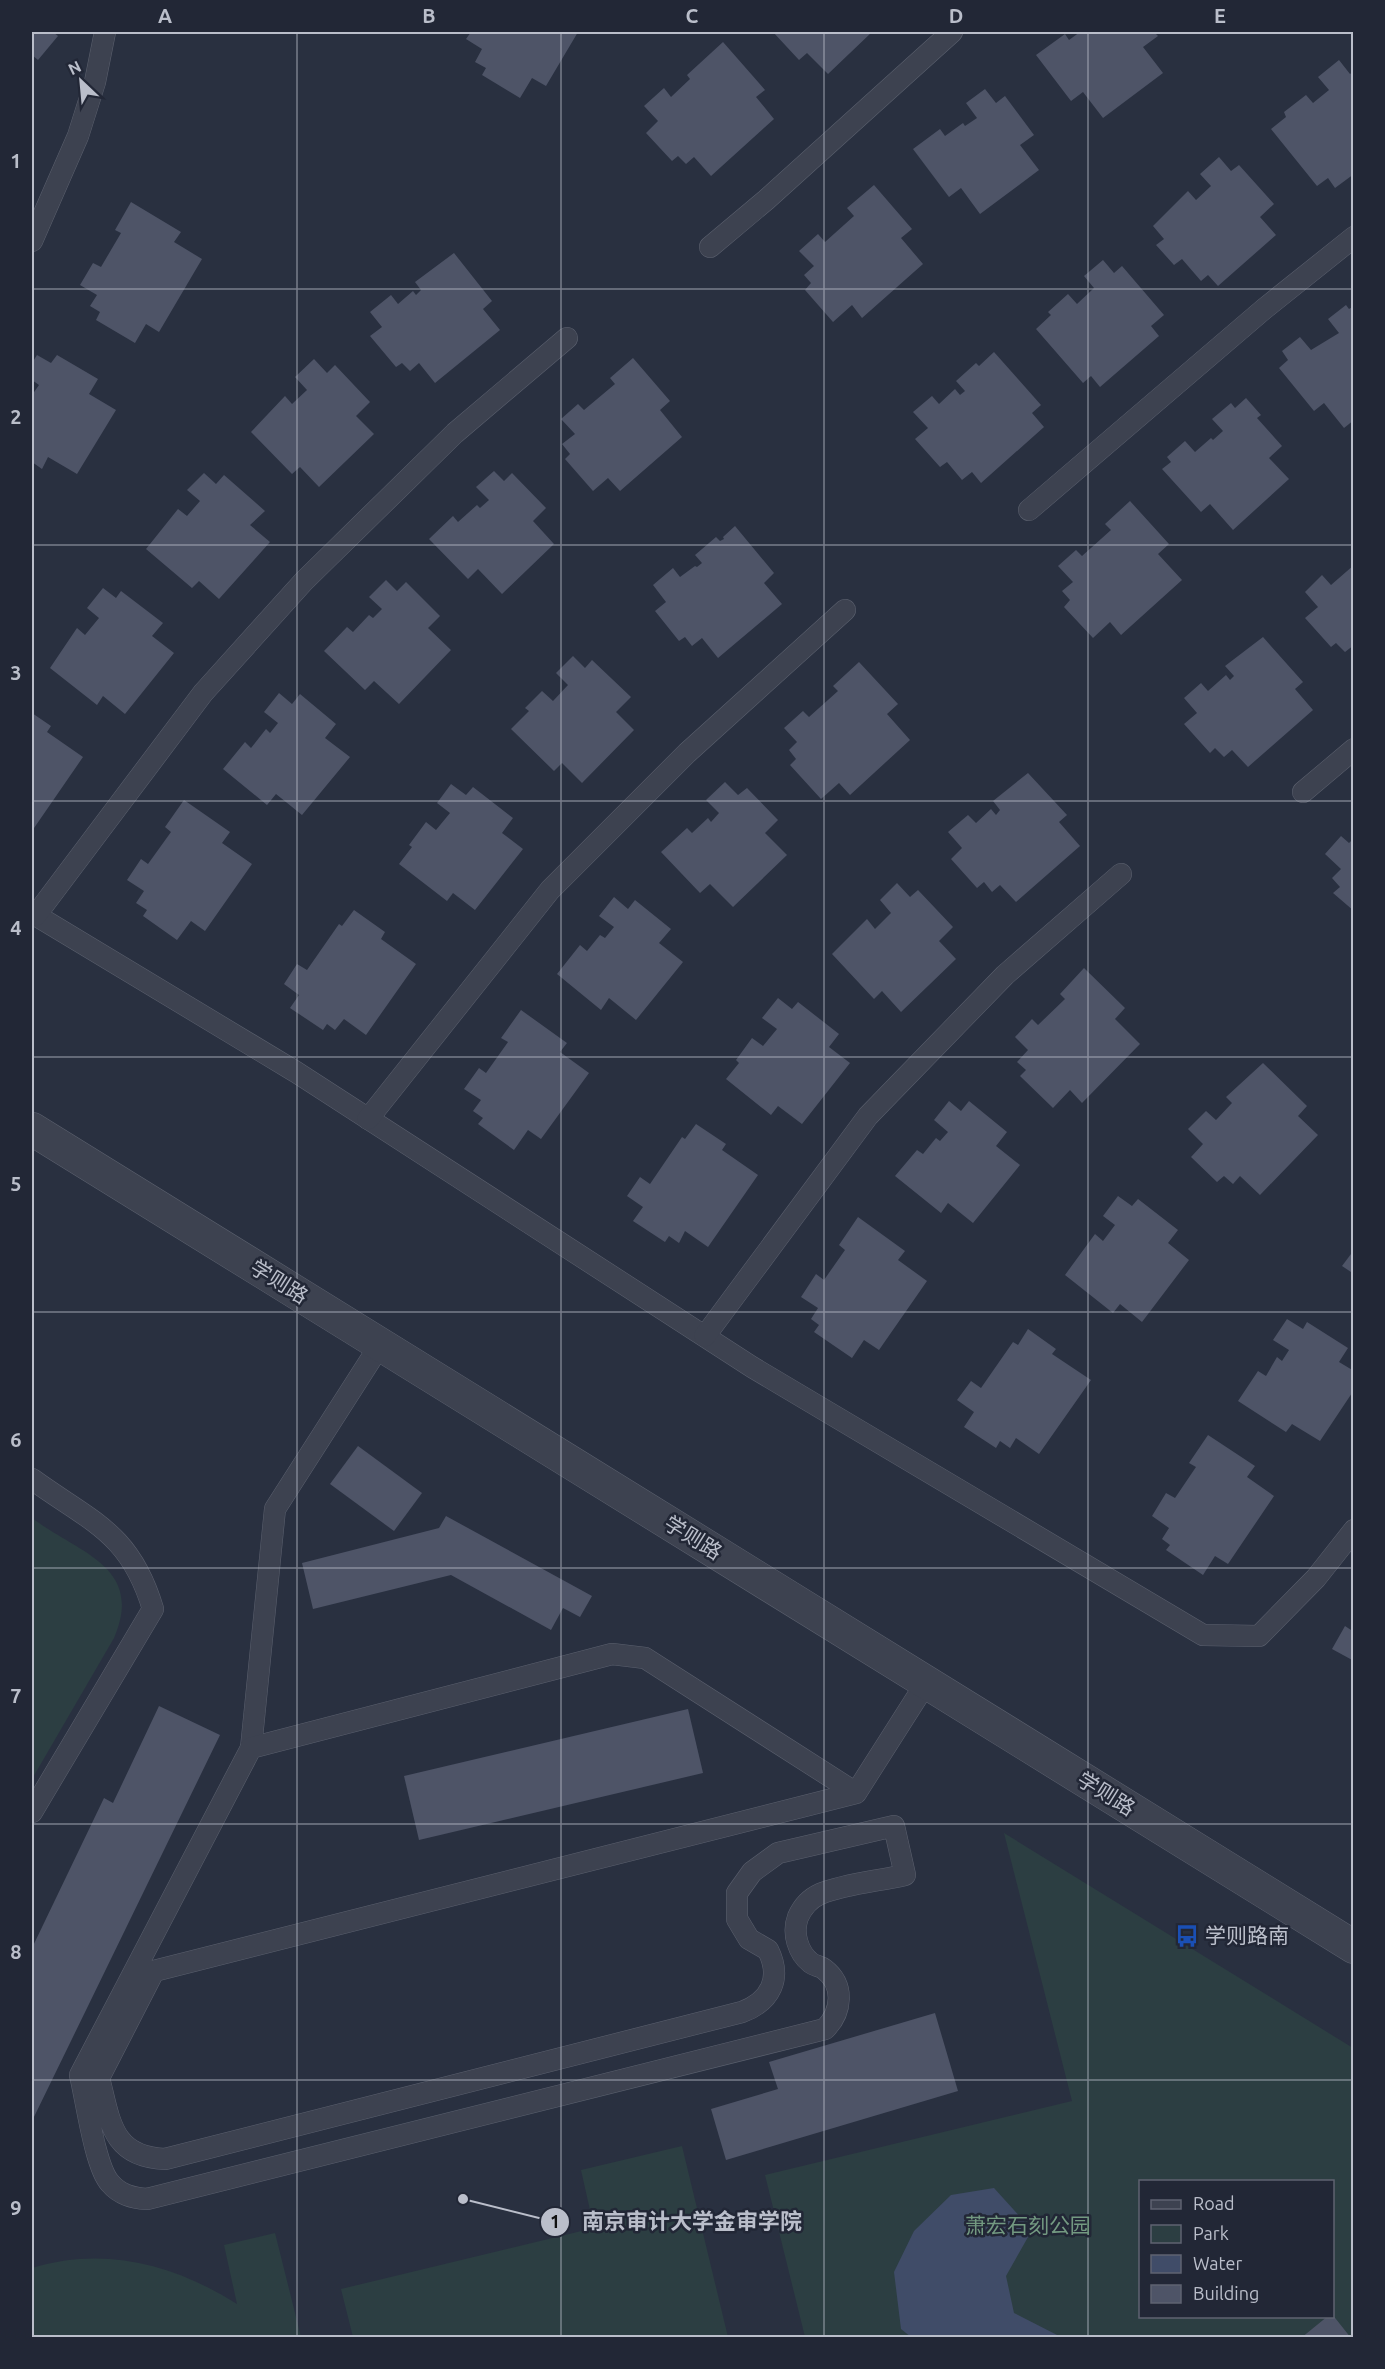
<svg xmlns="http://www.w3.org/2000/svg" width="1385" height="2369" viewBox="0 0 1385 2369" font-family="Ubuntu,'Noto Sans SC',sans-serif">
<rect width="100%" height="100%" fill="#293040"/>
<g fill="#2c3e42" fill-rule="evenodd">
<path d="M32 1518C78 1553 145 1566 114 1638L32 1779Z"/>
<path d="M1004 1833 1353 2048V2337H805L765 2175 1072 2101ZM1140 2182H1332V2316H1140Z"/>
<path d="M682 2146 728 2337H353L341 2289 594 2228 581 2170Z"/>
<path d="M275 2233 301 2337H32V2268C104 2246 174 2264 237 2304L224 2245Z"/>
</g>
<path fill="#404c68" d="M994 2188 1032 2230 1006 2276 1014 2313 1061 2337H911L901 2329 894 2272 914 2231 951 2195Z"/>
<g fill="#4e5467">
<path d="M32 32H53L58 36 38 60 32 55Z"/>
<path d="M471 32H578L546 86 532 78 520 98 482 75 486 68 475 62 482 49 466 39Z"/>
<path d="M773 32H872L828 74 807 53 799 60Z"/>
<path d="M1080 32H1154L1158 36 1143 47 1163 73 1103 118 1083 92 1071 101 1036 55 1065 34 1069 40Z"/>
<path d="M723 42 765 90 756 97 774 119 711 176 694 157 686 164 678 156 672 161 646 133 658 121 644 106 664 88 671 97 690 79 687 75Z"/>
<path d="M1339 60 1350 74 1354 71V174L1335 188 1328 178 1317 186 1271 129 1286 117 1284 112 1306 95 1313 103 1329 90 1318 77Z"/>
<path d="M985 89 996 103 1005 96 1034 135 1020 145 1039 170 980 214 961 188 949 197 913 149 940 129 945 136 963 123 965 126 977 118 966 103Z"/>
<path d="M1219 157 1231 171 1239 165 1274 204 1260 217 1276 235 1218 286 1208 275 1201 281 1182 259 1174 265 1156 245 1164 239 1153 226 1188 191 1196 200 1211 186 1200 174Z"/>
<path d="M874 185 912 229 901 238 923 264 862 318 852 305 833 322 805 290 811 283 804 275 814 266 799 251 818 234 825 242 854 216 847 208Z"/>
<path d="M131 202 181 232 174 242 202 259 159 332 146 324 135 343 96 320 100 312 90 306 97 295 80 285 93 263 101 267 121 233 115 230Z"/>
<path d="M454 253 492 301 483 309 500 330 435 383 419 363 410 371 402 363 396 367 370 336 382 327 370 312 391 295 398 304 413 291 416 295 421 290 415 282Z"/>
<path d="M1103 260 1114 273 1122 266 1164 315 1151 326 1159 336 1100 387 1091 376 1083 383 1036 329 1051 315 1048 312 1068 294 1077 304 1094 288 1084 276Z"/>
<path d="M1346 305 1349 309 1354 306V420L1344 428 1324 403 1314 411 1279 368 1288 360 1282 351 1300 337 1311 350 1339 333 1328 319Z"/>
<path d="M994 352 1041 405 1032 413 1044 427 981 483 972 472 962 480 947 462 940 467 915 439 928 428 913 412 932 396 939 404 955 389 960 395 965 391 956 381 976 363 979 366Z"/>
<path d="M37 355 51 363 57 355 98 379 89 394 116 410 77 474 48 457 42 469 32 462V395L39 385 32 380V363Z"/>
<path d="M633 358 670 401 660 410 682 437 620 491 608 478 593 491 565 459 570 454 562 444 575 434 561 419 578 404 584 410 615 384 610 378Z"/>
<path d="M314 359 327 373 335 365 370 402 356 416 374 434 319 487 300 467 292 474 251 432 285 396 292 404 307 390 295 377Z"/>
<path d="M1246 398 1261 415 1257 418 1282 446 1269 458 1289 479 1233 530 1210 504 1201 512 1162 469 1171 462 1167 457 1185 441 1195 452 1211 438 1213 440 1223 431 1212 419 1231 403 1235 408Z"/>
<path d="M494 471 504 481 512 473 546 508 533 521 554 544 502 594 478 569 468 579 429 539 453 516 458 522 477 505 480 508 489 500 476 487Z"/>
<path d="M204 473 216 484 224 475 265 511 250 525 270 542 219 599 199 581 192 588 146 549 178 509 187 516 200 501 187 490Z"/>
<path d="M1130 501 1169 544 1158 554 1182 580 1121 635 1110 622 1093 638 1064 607 1070 600 1062 591 1073 582 1058 566 1076 550 1082 556 1111 530 1105 524Z"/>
<path d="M735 526 774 573 764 583 782 604 718 658 702 638 692 646 685 637 679 641 655 611 666 602 653 585 673 568 680 577 695 566 697 567 702 563 695 555 716 537 720 541 724 539 723 537Z"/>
<path d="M1354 565V645L1345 652 1336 643 1331 647 1305 618 1318 607 1305 592 1322 575 1331 585Z"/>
<path d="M386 580 397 591 406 582 440 616 428 628 451 650 399 704 374 681 365 690 324 651 347 627 353 632 369 615 373 618 382 609 369 597Z"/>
<path d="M103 588 116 598 121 591 163 623 152 636 174 653 125 714 103 696 97 705 50 668 77 628 85 635 99 618 87 608Z"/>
<path d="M1263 637 1303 682 1295 689 1313 710 1248 767 1232 750 1224 757 1215 748 1210 753 1184 724 1197 713 1184 698 1201 683 1208 691 1226 675 1230 680 1234 676 1225 666Z"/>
<path d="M573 656 585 668 592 660 631 697 616 712 634 730 582 783 562 763 554 771 511 729 529 711 525 708 542 691 553 701 568 685 556 673Z"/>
<path d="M859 662 898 704 887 714 910 740 850 795 839 783 821 799 790 765 796 759 789 750 797 742 784 728 803 711 809 717 838 691 833 686Z"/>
<path d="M279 693 292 704 300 694 336 724 325 738 350 757 302 815 276 794 267 805 223 769 245 742 251 748 266 729 270 733 278 723 264 712Z"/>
<path d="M32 713 51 726 47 732 83 757 32 831Z"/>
<path d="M1028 773 1067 815 1059 822 1080 846 1016 902 1000 885 992 892 984 882 977 888 951 859 962 848 948 832 968 815 976 823 991 809 996 815 1000 810 993 801Z"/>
<path d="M725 782 738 795 747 788 778 820 765 833 787 855 733 907 710 884 700 893 661 852 687 828 692 833 708 818 711 822 719 813 706 800Z"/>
<path d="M451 784 466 795 473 787 513 818 502 833 523 849 475 910 453 893 447 901 399 864 412 847 409 845 426 822 436 830 450 813 437 803Z"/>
<path d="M184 800 230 832 222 843 252 864 205 931 191 921 177 940 143 916 147 910 136 903 144 891 127 880 141 859 148 864 171 832 165 827Z"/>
<path d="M1341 836 1349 843 1354 838V911L1333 893 1340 887 1332 878 1341 869 1325 854Z"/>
<path d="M897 883 910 897 918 890 953 927 939 941 956 959 901 1012 882 991 874 999 832 954 867 919 875 929 891 913 880 900Z"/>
<path d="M614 897 628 909 635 900 671 929 659 943 683 962 636 1020 609 998 601 1010 557 974 580 945 587 951 600 935 605 938 614 927 599 916Z"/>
<path d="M354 910 385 932 381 939 416 964 366 1035 344 1019 335 1030 327 1024 323 1030 290 1008 299 995 284 984 297 964 307 970 339 924 342 926Z"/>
<path d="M1084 968 1125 1008 1115 1019 1140 1044 1082 1103 1070 1090 1053 1108 1020 1076 1026 1070 1017 1062 1028 1050 1015 1037 1032 1019 1038 1025 1065 999 1060 994Z"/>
<path d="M778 998 792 1009 798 1002 839 1034 829 1047 850 1063 802 1124 778 1106 771 1115 726 1079 739 1063 736 1060 752 1038 763 1046 777 1029 762 1018Z"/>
<path d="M521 1010 567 1043 560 1052 589 1073 541 1139 528 1130 514 1150 478 1124 483 1118 473 1111 481 1100 464 1089 479 1068 486 1073 508 1042 501 1038Z"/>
<path d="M1263 1063 1307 1106 1298 1116 1318 1135 1260 1195 1240 1176 1233 1184 1224 1176 1217 1182 1191 1157 1203 1144 1188 1129 1206 1111 1216 1120 1232 1103 1226 1097Z"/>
<path d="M949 1101 961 1111 969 1101 1007 1132 996 1146 1020 1165 973 1223 948 1203 941 1213 895 1176 917 1150 923 1154 936 1138 940 1141 948 1132 934 1120Z"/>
<path d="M696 1124 726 1144 722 1150 758 1175 708 1247 685 1231 679 1243 669 1236 665 1242 633 1221 643 1207 627 1196 640 1177 650 1184 682 1137 685 1139Z"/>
<path d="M1118 1196 1132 1206 1138 1199 1178 1230 1168 1243 1189 1260 1142 1322 1120 1304 1113 1313 1065 1275 1095 1234 1103 1241 1115 1225 1103 1216Z"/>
<path d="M858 1217 905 1251 898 1260 927 1281 879 1350 864 1340 852 1358 814 1332 819 1325 811 1319 818 1308 801 1297 816 1274 824 1280 845 1250 839 1245Z"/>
<path d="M1354 1250V1274L1342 1266Z"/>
<path d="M1287 1319 1303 1329 1307 1322 1348 1348 1339 1362 1354 1371V1390L1320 1441 1292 1424 1286 1432 1238 1401 1258 1371 1266 1376 1277 1357 1282 1361 1289 1350 1273 1340Z"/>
<path d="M1028 1329 1056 1349 1052 1354 1091 1380 1039 1454 1016 1438 1010 1448 1000 1441 996 1448 964 1427 974 1412 957 1400 971 1381 981 1388 1013 1342 1018 1345Z"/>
<path d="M1208 1435 1255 1466 1247 1477 1274 1496 1228 1564 1215 1556 1203 1575 1166 1550 1170 1545 1162 1539 1169 1528 1152 1516 1166 1493 1175 1498 1196 1467 1189 1463Z"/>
<path d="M358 1446 422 1493 394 1531 330 1484Z"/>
<path d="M446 1516 592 1596 580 1617 563 1608 551 1630 451 1575 313 1609 302 1563 439 1528Z"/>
<path d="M1345 1626 1351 1630 1354 1627V1661L1332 1649Z"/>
<path d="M159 1706 220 1735 32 2121V1948L104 1798 113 1803Z"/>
<path d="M688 1709 703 1773 419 1840 404 1776Z"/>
<path d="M935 2013 958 2091 726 2160 711 2109 778 2089 769 2062Z"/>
<path d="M1332 2314 1351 2338H1301L1328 2316H1332Z"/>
</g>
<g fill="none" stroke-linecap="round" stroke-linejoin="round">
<g stroke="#5b606e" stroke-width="22">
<g id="lane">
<path d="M32 241 78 136 95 82 105 32"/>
<path d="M710 247 766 200 952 32"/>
<path d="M1029 510 1264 309 1354 237"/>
<path d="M1303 792 1354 749"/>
<path d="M32 913 296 1072 752 1367 1203 1635 1259 1636 1316 1578 1354 1530"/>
<path d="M36 915 203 693 304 581 455 433 567 338"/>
<path d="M368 1119 550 890 687 753 845 610"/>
<path d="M705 1336 868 1116 1005 975 1121 874"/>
<path d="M32 1479C91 1522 130 1532 153 1609L32 1812"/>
<path d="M251 1748 275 1509 380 1345"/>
<path d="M856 1793 645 1658 612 1654 251 1748 80 2075C86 2099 95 2167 110 2183 120 2195 133 2198 147 2199L825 2029C842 2012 845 1985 824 1969 820 1966 815 1966 811 1963 798 1953 792 1933 798 1917 802 1908 809 1899 820 1894 844 1884 879 1881 905 1875L894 1826 778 1853 752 1872 737 1893V1919L749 1939 768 1950C782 1978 771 2001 742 2012L165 2159C111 2157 110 2120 99 2078L154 1971 856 1793 926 1683"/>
</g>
</g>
<g stroke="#5b606e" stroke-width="34">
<path id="street" d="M32 1129 1354 1947"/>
</g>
<use href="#lane" stroke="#3d4250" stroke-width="21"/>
<use href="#street" stroke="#3d4250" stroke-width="33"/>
</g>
<path fill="none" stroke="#babeca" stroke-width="1.5" stroke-opacity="0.55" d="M297 32V2338M561 32V2338M824 32V2338M1088 32V2338M32 289H1354M32 545H1354M32 801H1354M32 1057H1354M32 1312H1354M32 1568H1354M32 1824H1354M32 2080H1354"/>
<defs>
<g id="bus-bare" transform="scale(1.8)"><path d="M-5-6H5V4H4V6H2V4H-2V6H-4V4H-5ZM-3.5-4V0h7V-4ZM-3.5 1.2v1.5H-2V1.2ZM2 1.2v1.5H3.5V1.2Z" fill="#1a4fb4" stroke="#222736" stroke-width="2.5" paint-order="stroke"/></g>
</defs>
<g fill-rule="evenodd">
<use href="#bus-bare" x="1187" y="1936"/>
</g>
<g text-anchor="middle" stroke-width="5" stroke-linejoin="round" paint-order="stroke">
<g font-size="21" fill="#babeca" stroke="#222736">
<text transform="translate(279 1282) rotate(32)" y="7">学则路</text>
<text transform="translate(693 1538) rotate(32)" y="7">学则路</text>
<text transform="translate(1106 1794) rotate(32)" y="7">学则路</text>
</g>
<g font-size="21" fill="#babeca" stroke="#222736" text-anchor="start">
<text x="1205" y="1943">学则路南</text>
</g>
<g font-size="21" fill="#739981" stroke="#222736">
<text x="1028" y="2233">萧宏石刻公园</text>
</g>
</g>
<path fill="none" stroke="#babeca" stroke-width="2" d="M463 2199L555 2222"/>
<g fill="#babeca" stroke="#222736" stroke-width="2">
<circle cx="463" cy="2199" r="6"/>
<circle cx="555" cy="2222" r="15"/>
</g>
<g font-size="18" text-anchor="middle" font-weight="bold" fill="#111">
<text x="555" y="2228">1</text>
</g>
<g font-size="22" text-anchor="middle" font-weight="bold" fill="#babeca" stroke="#222736" stroke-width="5" stroke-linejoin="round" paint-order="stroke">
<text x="692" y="2229">南京审计大学金审学院</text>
</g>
<rect width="1385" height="2369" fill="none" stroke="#222736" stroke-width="66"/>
<rect x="1139" y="2180" width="195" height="138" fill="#222736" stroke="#5f6371" stroke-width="1.5"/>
<rect x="1151" y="2200" width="30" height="9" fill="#3d4250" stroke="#5f6371" stroke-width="1.5"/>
<text x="1193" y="2210" font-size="18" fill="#babeca">Road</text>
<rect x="1151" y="2225" width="30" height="18" fill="#2c3e42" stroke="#5f6371" stroke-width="1.5"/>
<text x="1193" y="2240" font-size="18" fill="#babeca">Park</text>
<rect x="1151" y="2255" width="30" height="18" fill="#404c68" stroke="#5f6371" stroke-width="1.5"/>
<text x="1193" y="2270" font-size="18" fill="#babeca">Water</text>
<rect x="1151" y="2285" width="30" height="18" fill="#4e5467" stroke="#5f6371" stroke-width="1.5"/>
<text x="1193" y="2300" font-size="18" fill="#babeca">Building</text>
<g transform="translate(81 81) rotate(334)" stroke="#222736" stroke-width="4.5" paint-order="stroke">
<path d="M0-4.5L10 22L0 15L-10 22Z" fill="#babeca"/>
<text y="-9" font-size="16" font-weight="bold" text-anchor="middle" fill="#babeca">N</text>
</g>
<rect x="33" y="33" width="1319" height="2303" fill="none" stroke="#babeca" stroke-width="2"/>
<g font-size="20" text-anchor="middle" font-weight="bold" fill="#babeca">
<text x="165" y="23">A</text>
<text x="429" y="23">B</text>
<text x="692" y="23">C</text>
<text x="956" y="23">D</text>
<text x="1220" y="23">E</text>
<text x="16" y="168">1</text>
<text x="16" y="424">2</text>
<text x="16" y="680">3</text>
<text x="16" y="935">4</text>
<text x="16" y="1191">5</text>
<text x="16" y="1447">6</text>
<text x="16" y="1703">7</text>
<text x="16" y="1959">8</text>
<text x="16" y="2215">9</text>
</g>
</svg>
